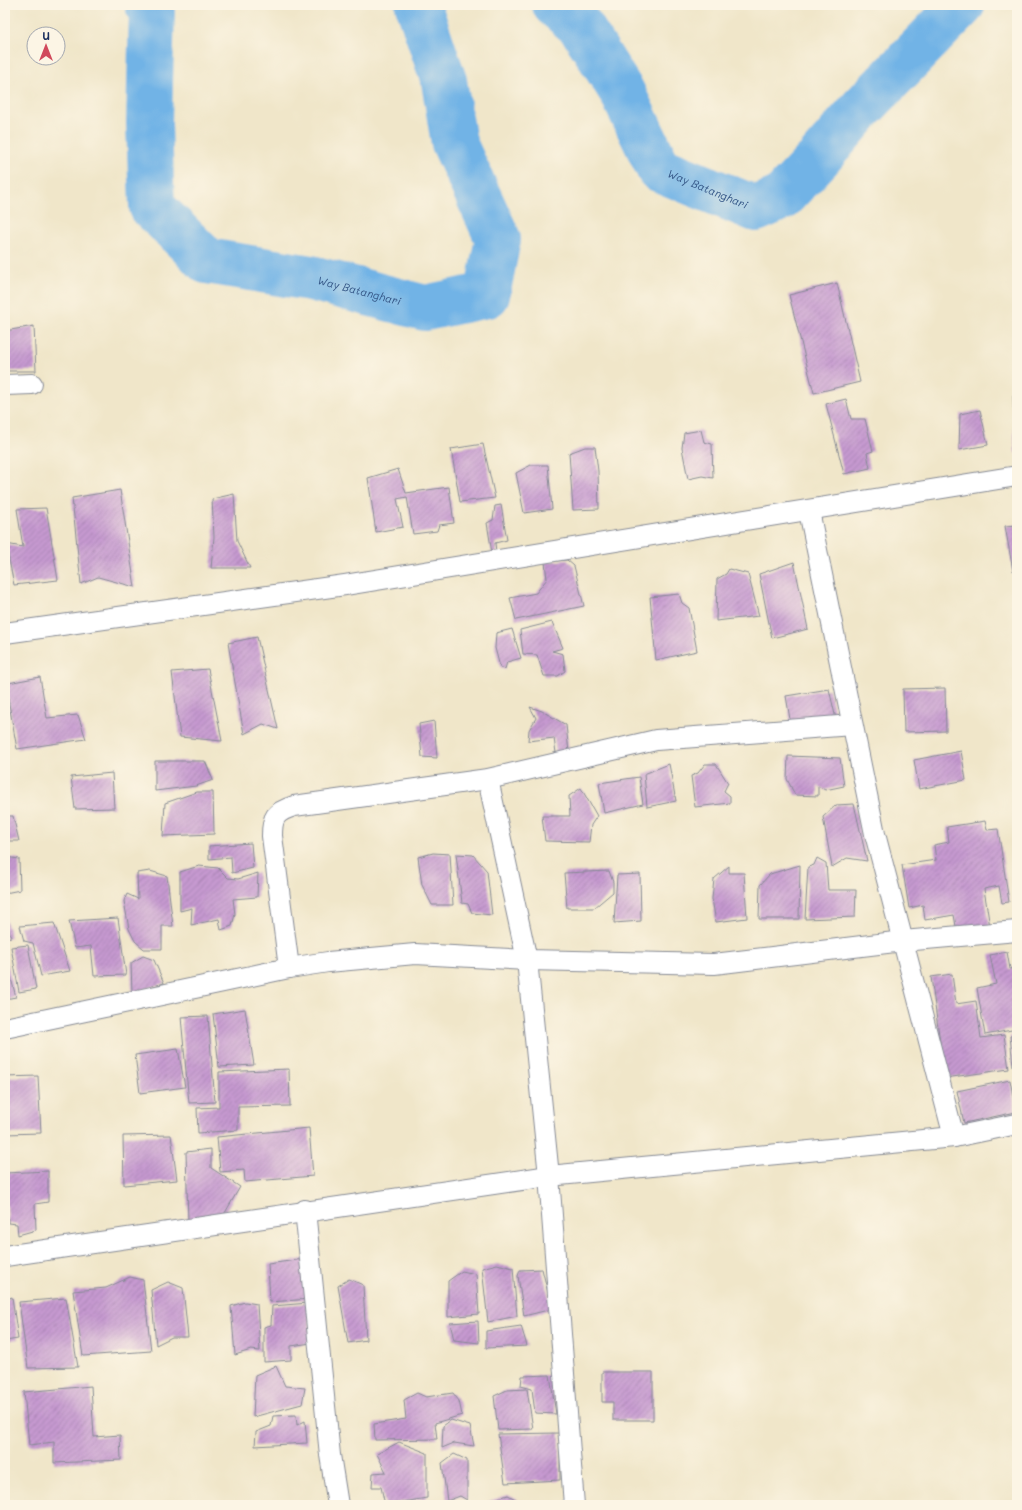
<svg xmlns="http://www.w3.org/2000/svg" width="1022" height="1510" viewBox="0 0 1022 1510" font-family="Mali,sans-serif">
<defs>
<pattern id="building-hatch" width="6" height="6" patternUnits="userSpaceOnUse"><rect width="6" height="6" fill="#c699d0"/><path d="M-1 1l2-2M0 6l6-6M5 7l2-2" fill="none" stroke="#a07dac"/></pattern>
</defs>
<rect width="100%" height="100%" fill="#fcf5e5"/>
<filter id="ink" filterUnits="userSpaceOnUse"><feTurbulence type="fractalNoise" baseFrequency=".025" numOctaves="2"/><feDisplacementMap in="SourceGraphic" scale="8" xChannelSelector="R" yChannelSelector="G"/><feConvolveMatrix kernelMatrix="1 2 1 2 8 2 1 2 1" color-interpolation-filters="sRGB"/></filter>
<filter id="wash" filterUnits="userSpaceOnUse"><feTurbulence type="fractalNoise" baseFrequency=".012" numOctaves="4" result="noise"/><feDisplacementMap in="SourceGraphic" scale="16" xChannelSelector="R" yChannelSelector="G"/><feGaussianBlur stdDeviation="0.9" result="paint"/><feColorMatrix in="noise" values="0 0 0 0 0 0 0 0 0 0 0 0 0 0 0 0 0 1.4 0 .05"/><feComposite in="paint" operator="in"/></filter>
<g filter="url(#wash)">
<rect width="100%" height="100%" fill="#f0e6c9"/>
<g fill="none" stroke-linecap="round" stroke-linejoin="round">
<g stroke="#71b3e6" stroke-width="46">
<path id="s1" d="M148 5 152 7 149 124 152 207 207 261 311 278 425 308 487 295 498 239 454 143 444 81 418 5"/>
<path id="s2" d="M555 5 581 27 622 92 659 169 756 209 781 198 818 159 863 107 962 5"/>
</g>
</g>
<g id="blocks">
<g fill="url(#building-hatch)">
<path d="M837 283 860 382 814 393 789 295Z"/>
<path d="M34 326 36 371H5V331Z"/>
<path d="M1013 396H1017V453H1015Z"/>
<path d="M846 399 851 419H865L873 451 867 453 870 468 844 474 826 404Z"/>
<path d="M980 410 988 445 959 450 960 414Z"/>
<path d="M701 430 704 442 712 444 713 478 702 476 688 479 682 448 684 433Z"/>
<path d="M483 444 495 498 460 502 451 449Z"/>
<path d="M585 447H595L598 471 599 509 573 510 569 453Z"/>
<path d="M531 465H548L552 509 524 513 516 473Z"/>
<path d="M398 469 406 493 449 487 454 523 439 525 437 531 413 534 407 497 397 499 403 527 376 532 368 478Z"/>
<path d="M120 490 135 587 98 577 81 584 72 498Z"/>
<path d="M234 494 237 541 250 568H211L214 537 212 499Z"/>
<path d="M501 505 507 540 495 543 496 552 492 553 487 523 493 520 495 506Z"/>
<path d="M46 508 58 580 14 585 6 544 23 547 17 509Z"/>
<path d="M1017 525V570L1013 571 1005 526Z"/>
<path d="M567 560 574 566 584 606 516 620 510 598 536 593 547 579 545 562Z"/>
<path d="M794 562 808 629 772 638 759 574Z"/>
<path d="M729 569 748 574 759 616 716 621 717 579 726 574Z"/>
<path d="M679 594 682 603 689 608 697 651 656 660 650 597Z"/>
<path d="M552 622 563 648 552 651 563 654 565 671 558 676H544L537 655 523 654 520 630Z"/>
<path d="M512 629 521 658 507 662 505 669 500 667 495 648 496 633Z"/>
<path d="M257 637 278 729 263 724 244 734 228 643Z"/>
<path d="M208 669 222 741 180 737 172 672Z"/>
<path d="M40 677 47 718 78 715 86 739 17 749 6 687 8 683Z"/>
<path d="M945 688 946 731 904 732 903 689Z"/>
<path d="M829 689 836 719 791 725 786 696Z"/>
<path d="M530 707 542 711 566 725 569 752 556 753 554 738 528 741 529 730 536 718Z"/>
<path d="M434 721 437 758 422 757 419 724Z"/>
<path d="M961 751 966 780 919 789 914 760Z"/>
<path d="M788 756 840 758 844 786 825 790 818 786V796L795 795 787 779Z"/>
<path d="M155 761H205L213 780 196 786 155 791Z"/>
<path d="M669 764 676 801 647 807 644 774Z"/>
<path d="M705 764H716L728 783 724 791 730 796V803L695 807 691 776 698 773Z"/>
<path d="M112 773 114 808 75 809 71 777Z"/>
<path d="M639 777 643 804 604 813 599 783Z"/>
<path d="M581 788 597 816 591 825 589 842 545 841 542 816H570L569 796Z"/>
<path d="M197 792H213L214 834 163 836 165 803Z"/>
<path d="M854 804 867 861 847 858 832 867 823 817 836 805Z"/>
<path d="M5 816H13L19 841H5Z"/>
<path d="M985 821 987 830 998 829 1009 902 1002 903 999 886 984 889 990 927 957 932 954 915 925 920 923 905 909 908 902 865 936 860 934 845 949 842 947 827Z"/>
<path d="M251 843 253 868 232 873 231 857 209 859V846Z"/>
<path d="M433 853 450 854 453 905H432L422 885 418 857Z"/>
<path d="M456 854 473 855 487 871 492 915 472 913 468 904 462 903Z"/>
<path d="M5 857 19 859 20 890 5 893Z"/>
<path d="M817 858 826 863 828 890H856L855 917 805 919 808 867 814 865Z"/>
<path d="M800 865 799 919H759L760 885 770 874Z"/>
<path d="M199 866 218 868 228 878 238 879 258 873 257 897 233 899 235 914 232 926 221 930 219 919 191 925 192 908 180 911V872Z"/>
<path d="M729 866V873H744L747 918 716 922 712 899 714 879Z"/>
<path d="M150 871 167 876 173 926H162V949H144L135 941 129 929 124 901 127 894 138 899 137 873Z"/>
<path d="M609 871 613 882V892L594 908H567L564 873Z"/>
<path d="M640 874 641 921 614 923 617 875Z"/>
<path d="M5 917 11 937 5 938Z"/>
<path d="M118 918 126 975 94 976 91 946 75 948 69 921Z"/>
<path d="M54 923 70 971 41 976 33 943 24 941 20 926Z"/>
<path d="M28 945 36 989 19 992 11 947Z"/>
<path d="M1007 952 1010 969 1017 967V1029L985 1035 977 988 996 984 990 955Z"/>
<path d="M5 956 16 997 5 999Z"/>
<path d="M143 956 154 960 164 983 132 993 131 963Z"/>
<path d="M952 974 956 1004 976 1001 981 1038 1004 1035 1009 1069 945 1078 931 977Z"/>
<path d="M245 1009 254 1065 219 1067 213 1014Z"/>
<path d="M208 1016 215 1102 189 1103 181 1017Z"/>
<path d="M1017 1035V1065L1013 1066 1010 1036Z"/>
<path d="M178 1049 185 1087 140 1093 135 1055Z"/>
<path d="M289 1069 290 1106 238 1107V1130L198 1133 197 1108 219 1107V1072Z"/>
<path d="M38 1076 41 1133 5 1134V1077Z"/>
<path d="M1010 1080 1016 1112 964 1123 957 1091Z"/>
<path d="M309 1128 313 1176 245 1182 244 1170 220 1172 217 1137Z"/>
<path d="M171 1135 177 1180 124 1185 123 1136Z"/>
<path d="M211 1149V1168L240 1187 222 1218 188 1221 186 1152Z"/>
<path d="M48 1171V1202L35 1204 36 1230 18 1235 17 1224 8 1223 5 1173Z"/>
<path d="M304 1259 310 1299 270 1302 268 1264Z"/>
<path d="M497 1264 513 1268 517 1316 488 1322 482 1268Z"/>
<path d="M542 1269 552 1309 524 1316 518 1276 520 1270Z"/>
<path d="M462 1271 476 1274 479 1314 448 1317V1281Z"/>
<path d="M130 1277 143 1280 151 1351 83 1356 73 1291 106 1288Z"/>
<path d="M349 1279 363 1285 366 1340 348 1343 338 1286Z"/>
<path d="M168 1282 183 1288 188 1337H172L156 1345 151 1290Z"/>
<path d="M12 1297 18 1339 5 1341V1300Z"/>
<path d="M66 1298 78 1367 28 1368 19 1302Z"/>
<path d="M245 1302 257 1304 260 1351 251 1350 235 1355 231 1306Z"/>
<path d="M309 1303 311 1343 291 1346V1360L264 1362V1327L271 1325 272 1306Z"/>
<path d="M478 1321 479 1343 454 1340 450 1323Z"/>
<path d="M521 1326 527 1346 486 1348V1331Z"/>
<path d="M276 1366 285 1386 305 1388 302 1404 253 1417 255 1375Z"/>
<path d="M602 1372H653V1420H613V1402H602Z"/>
<path d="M550 1375 556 1414 535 1413 532 1389 521 1386 522 1376Z"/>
<path d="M91 1386 94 1437 120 1435 121 1460 54 1463V1442L29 1445 24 1392Z"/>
<path d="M527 1389 533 1429 498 1430 494 1396 507 1390Z"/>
<path d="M417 1393 426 1397 453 1393 459 1401 462 1415 435 1423 437 1439 375 1440 374 1424 406 1419 404 1400Z"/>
<path d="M296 1415 297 1425 305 1421 307 1443 255 1446 256 1432 271 1426 273 1416Z"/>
<path d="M451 1420 470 1426 474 1446 454 1443 442 1448 443 1426Z"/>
<path d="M560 1433V1480L505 1483 498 1434Z"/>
<path d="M399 1442 427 1453V1498L385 1505 381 1487H372L373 1473 386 1472 377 1454Z"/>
<path d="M454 1454 467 1460V1500L460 1496 447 1501 442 1463Z"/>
<path d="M508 1495 521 1502 522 1505H482L483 1503Z"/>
</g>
</g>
</g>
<g filter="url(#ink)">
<use href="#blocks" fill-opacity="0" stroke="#868a94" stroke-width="1"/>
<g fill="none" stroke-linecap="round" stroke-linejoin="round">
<g stroke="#868a94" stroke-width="22">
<g id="street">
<path d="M5 385 32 384"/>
<path d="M5 633 345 585 1017 476"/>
<path d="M488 779 527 960 549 1176 574 1505"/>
<path d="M289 968 272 836C272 817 275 812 294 806L488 779 656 740 852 725"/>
<path d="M5 1028 289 968 328 962 415 954 527 960 714 964 903 941 1017 931"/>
<path d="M954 1137 1017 1124"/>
<path d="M305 1210 330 1455 338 1505"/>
<path d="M5 1256 549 1176 954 1137 875 834 809 511"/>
</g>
</g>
<use href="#street" stroke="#fff" stroke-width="20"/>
</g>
</g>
<g text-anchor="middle" stroke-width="4" stroke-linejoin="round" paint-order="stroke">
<g font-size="11" font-style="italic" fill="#355787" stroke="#fcf5e5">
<text dy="4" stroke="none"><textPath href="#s2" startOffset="249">Way Batanghari</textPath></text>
<text dy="4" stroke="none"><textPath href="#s1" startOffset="437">Way Batanghari</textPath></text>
</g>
</g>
<rect width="1022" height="1510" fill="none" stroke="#fcf5e5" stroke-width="20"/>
<g transform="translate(46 46)"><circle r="19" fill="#fcf5e5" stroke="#a2a6af"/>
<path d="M0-3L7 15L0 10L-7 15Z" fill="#d1495b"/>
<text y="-6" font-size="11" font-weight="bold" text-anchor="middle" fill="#1b2f5e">U</text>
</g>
</svg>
